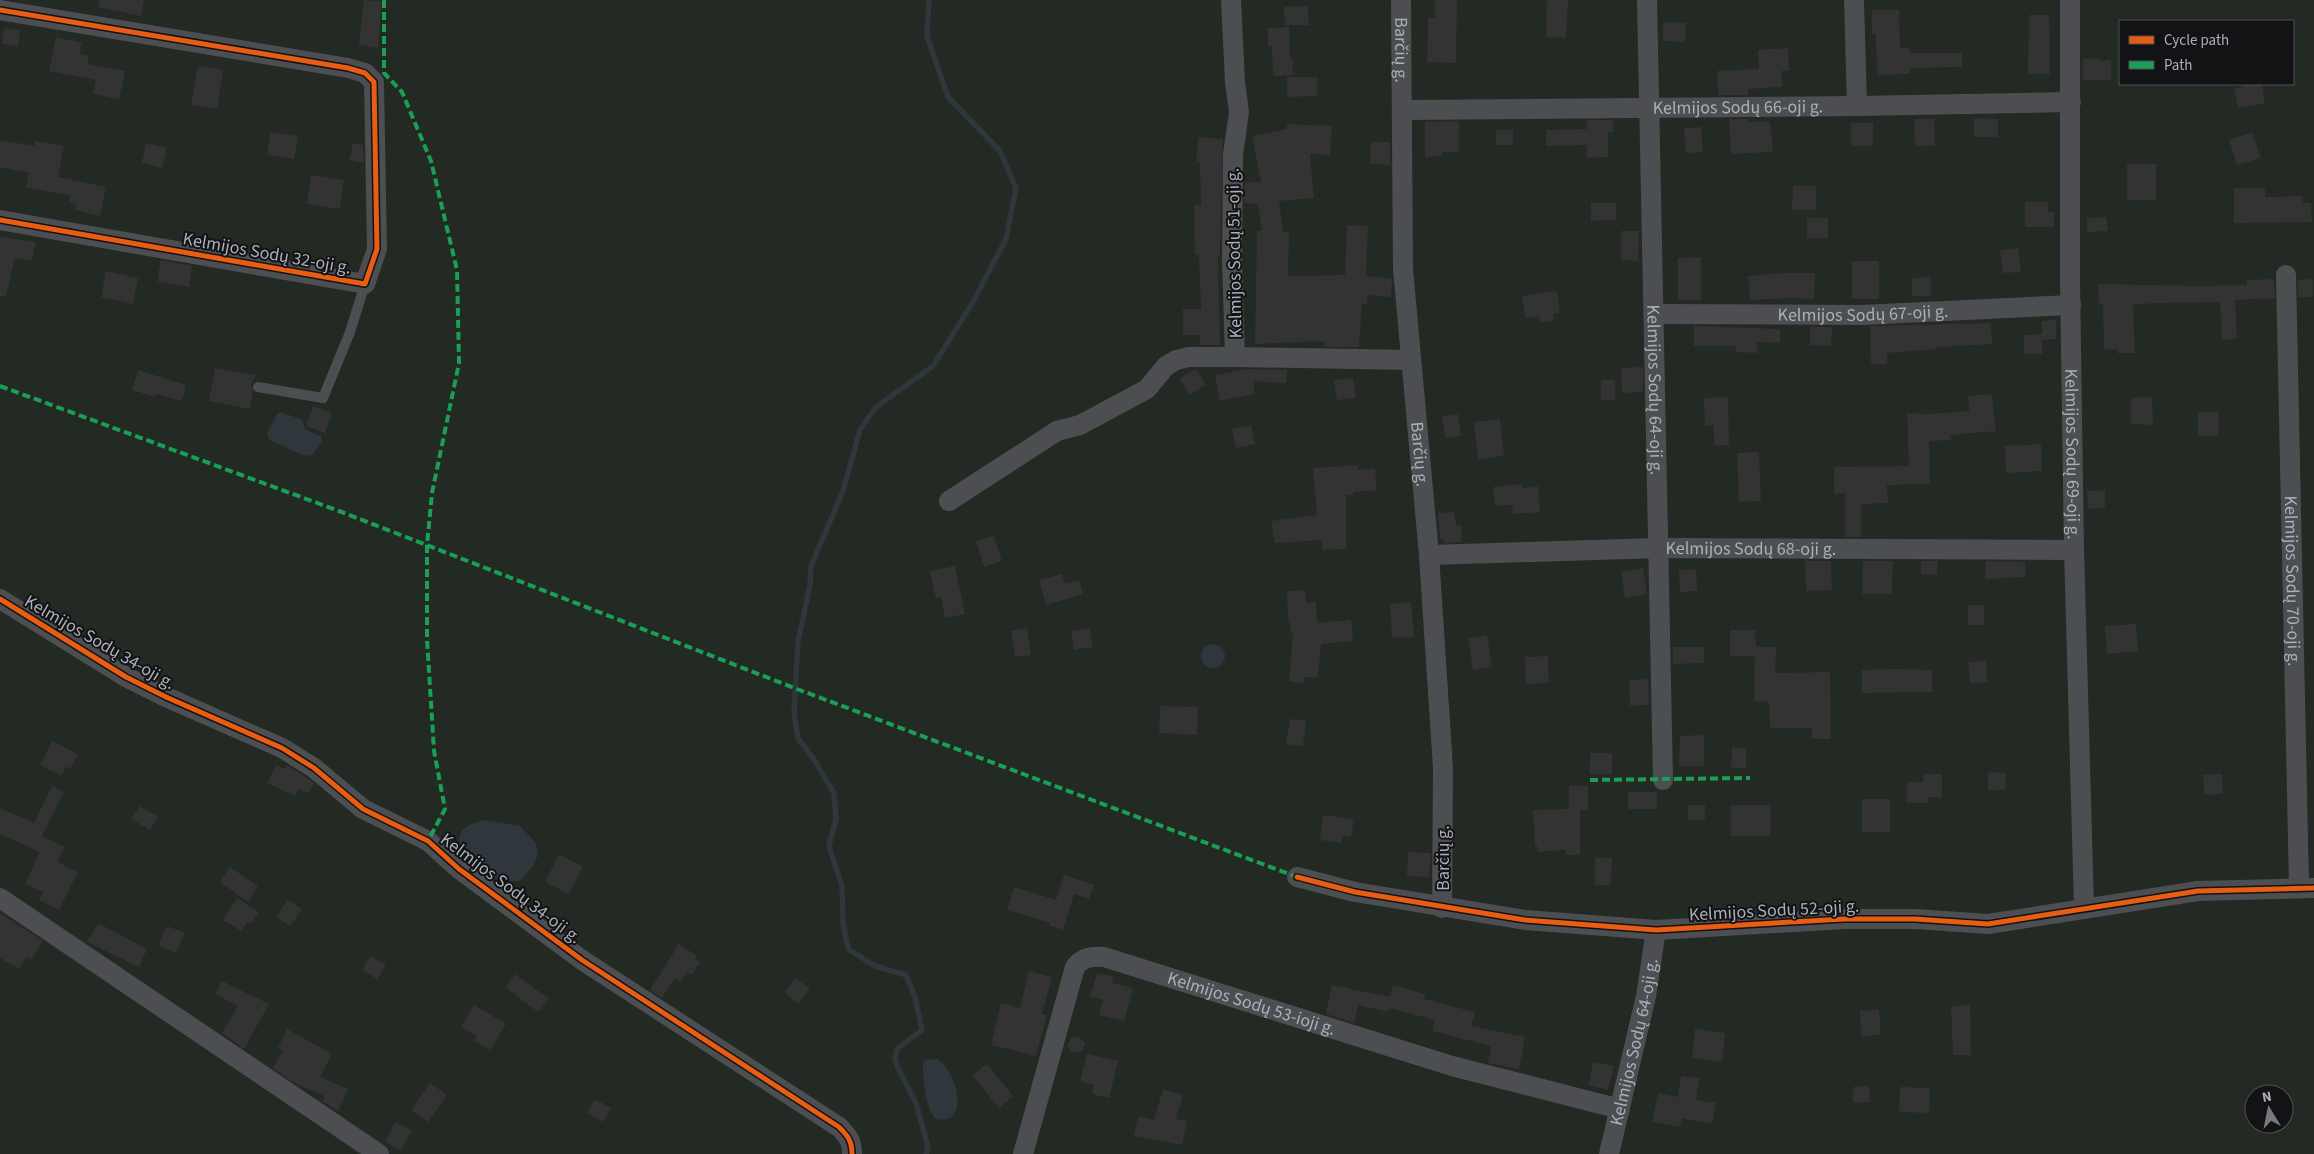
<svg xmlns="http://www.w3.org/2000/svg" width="2314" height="1154" viewBox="0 0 2314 1154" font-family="'Source Sans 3',sans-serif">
<rect width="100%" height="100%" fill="#191919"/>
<path fill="#232923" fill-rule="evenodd" d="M0 0H2314V1154H0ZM2120 21H2293V84H2120ZM2254 1094H2284V1124H2254Z"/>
<g fill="#2f363c">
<path d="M280 412 301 419 306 430 321 436 322 442 312 455 305 456 269 440 267 434 277 414Z"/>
<circle cx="1213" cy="656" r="12"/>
<path d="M484 820 520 826 536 843 538 855 533 866 520 881C514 881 509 882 504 881 475 872 431 832 484 820Z"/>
<path d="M937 1059C953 1069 966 1104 951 1118 947 1119 940 1121 936 1119 927 1115 919 1066 925 1060Z"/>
</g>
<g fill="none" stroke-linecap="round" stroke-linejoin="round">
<path stroke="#2f363c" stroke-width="5.5" d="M926 1154 928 1147 916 1103 898 1068 895 1058 897 1049 922 1030 915 997 906 975 875 966 848 949 843 923 842 886 829 846 836 819 834 793 815 761 798 738 794 713 798 641 810 585 811 566 843 491 860 430 876 407 933 366 973 302 1006 239 1016 188 1000 151 948 97 927 36 929 0"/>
</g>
<g fill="#333334">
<path d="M99 0H144L141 16 98 7Z"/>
<path d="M364 0 382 1 378 48 359 45Z"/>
<path d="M1435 0H1457L1456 63 1427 62 1428 18H1435Z"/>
<path d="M1547 0H1568L1566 38 1546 37Z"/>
<path d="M1308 6 1309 25H1285L1284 7Z"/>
<path d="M1872 10H1899L1900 48H1909L1910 53H1962V67L1910 68V74L1877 75 1876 34H1872Z"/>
<path d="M2029 15H2049L2050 74H2028Z"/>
<path d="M1663 22 1686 23 1685 42 1663 41Z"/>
<path d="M1289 27 1290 58H1292L1293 75 1273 76 1272 46H1268V28Z"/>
<path d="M4 28 20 31 18 47 2 44Z"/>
<path d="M56 37 82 43 79 54 89 56 87 64 125 71 119 99 93 94 96 80 49 71Z"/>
<path d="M1788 48 1789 71H1781L1782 87 1748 89V95H1718L1717 71 1759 69 1758 50Z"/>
<path d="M2099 58 2100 61 2111 60V80H2083V59Z"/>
<path d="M198 66 223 70 217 109 191 105Z"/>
<path d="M1287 77H1317V96L1287 97Z"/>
<path d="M2242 84H2262L2265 103 2238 108 2234 88 2242 87Z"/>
<path d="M1974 118 1998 119V137H1974Z"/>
<path d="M1729 119H1749V122L1770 121 1773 152 1731 154Z"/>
<path d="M1914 119H1934L1935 146H1915Z"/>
<path d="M1587 120H1613V132H1608V157L1587 158V145L1546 146V130L1587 129Z"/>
<path d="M1459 121V152H1442V156L1425 157V122Z"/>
<rect x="1851" y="123" width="22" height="23"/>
<path d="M1287 124 1332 126 1330 155 1310 154 1314 198 1279 201 1283 232H1289L1288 276 1345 275 1347 225 1368 226 1366 276 1392 279 1391 297 1368 295 1367 304H1362L1359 347H1324V341L1255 344 1257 231H1262L1258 204 1244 203 1245 182H1261L1252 136 1287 129Z"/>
<path d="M1701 127 1703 152 1686 153 1684 128Z"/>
<rect x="1496" y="130" width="17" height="15"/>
<path d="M271 132 298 136 294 159 267 155Z"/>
<path d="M2252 132 2261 158 2237 165 2229 140Z"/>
<path d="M1198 137 1223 139 1220 255H1218L1220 345H1200V335H1183V309H1201L1199 255H1195L1194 205H1201L1200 163H1196Z"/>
<path d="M0 140 34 146 35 141 64 146 58 177 106 187 100 216 75 210 76 204 69 202 70 196 26 187 29 173 0 167Z"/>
<path d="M1371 142H1390V165L1370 164Z"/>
<path d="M146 143 167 148 162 168 142 163Z"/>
<path d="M353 143 363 145 364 163 349 160Z"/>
<rect x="2127" y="164" width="29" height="36"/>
<path d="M311 175 344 180 340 209 307 204Z"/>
<path d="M1793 186H1816V210H1792Z"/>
<path d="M2234 188H2265V197L2303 196V203H2311L2312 222 2234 223Z"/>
<path d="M2025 202H2048V212H2054V227H2025Z"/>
<path d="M1591 203H1616V220L1591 221Z"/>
<path d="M2106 217 2108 231 2087 232V218Z"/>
<rect x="1807" y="218" width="21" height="20"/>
<path d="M1621 231H1639L1638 261 1621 260Z"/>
<path d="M0 237 36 242 32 261 15 258 6 296H0Z"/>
<path d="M2018 248 2021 272 2003 273 2000 250Z"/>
<path d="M1701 257V300H1678V258Z"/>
<path d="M161 260 192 266 189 287 157 281Z"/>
<rect x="1852" y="261" width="27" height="38"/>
<path d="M106 271 138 278 133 304 101 297Z"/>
<path d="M1784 273H1815L1814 299 1792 298 1750 300 1748 276Z"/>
<path d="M1931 277V296H1912V278Z"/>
<path d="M2272 279 2274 281 2275 298 2235 300 2237 339 2222 340 2220 302 2154 303 2133 305 2135 353H2117V349L2104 350 2103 304H2099L2098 284 2205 286 2247 285V280Z"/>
<path d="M2313 279V297H2298V280Z"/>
<path d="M1557 291 1560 313 1553 314 1554 321 1540 323 1539 316 1525 318 1522 296Z"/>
<path d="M2056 320V339L2042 340V354H2024V335L2042 334V321Z"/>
<path d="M1991 323 1992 344 1937 347V349L1887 353V364H1871L1870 326Z"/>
<path d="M1694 326 1780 329V343L1757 342V353L1736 352V346H1694Z"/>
<path d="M1810 327H1832L1831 346 1810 345Z"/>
<path d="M1643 367V392L1622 393 1621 368Z"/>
<path d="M215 368 256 375 251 385 253 391 250 409 209 401Z"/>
<path d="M1196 369 1206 385 1189 395 1180 378Z"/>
<path d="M1247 369 1287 370 1286 383 1253 381 1255 394 1220 401 1215 375Z"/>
<path d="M138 370 186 385 182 401 156 394 155 397 132 390Z"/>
<path d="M1353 378 1356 398 1337 400 1334 380Z"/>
<rect x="1601" y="380" width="14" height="20"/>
<path d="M1992 394 1996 431 1950 435 1951 440 1929 441 1930 484 1887 485 1888 503 1861 504V537H1845V493L1834 494V467L1909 466 1907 413 1928 414 1969 411 1968 396Z"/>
<path d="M1728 397 1729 445H1714V425L1705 426 1704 398Z"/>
<path d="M2152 397 2153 425 2131 424V398Z"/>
<path d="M313 406 332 413 325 433 306 426Z"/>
<path d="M2198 412H2219L2218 436H2198Z"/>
<path d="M1458 414 1461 436 1445 438 1442 416Z"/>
<path d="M1500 419 1504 456 1478 459 1474 422Z"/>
<path d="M1251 425 1255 444 1236 448 1232 429Z"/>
<path d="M2041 444 2042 471 2006 473 2005 446Z"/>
<path d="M1759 452 1761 501 1739 502 1737 453Z"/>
<path d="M1358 465V470L1375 469 1377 490 1353 492V495H1346V549L1322 550V540L1275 543 1271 521 1317 515 1313 468Z"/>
<path d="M1522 484V488L1538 486 1540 512 1513 514 1512 505 1495 506 1493 487Z"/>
<path d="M2105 490V508L2088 509 2087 491Z"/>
<path d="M1454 512 1456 525H1461L1462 542 1446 543 1440 538 1438 513Z"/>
<path d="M994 536 1002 561 984 567 976 541Z"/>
<path d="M1805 561H1831L1832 590 1806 591Z"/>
<path d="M1863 561H1893L1892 594H1862Z"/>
<path d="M1921 561H1938L1937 575 1921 574Z"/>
<path d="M1986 561 2025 562 2026 577 1985 579Z"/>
<path d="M955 566 965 614 945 618 941 597 936 598 930 571Z"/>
<path d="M1643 568 1647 594 1625 598 1621 572Z"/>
<path d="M1696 569 1697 591 1680 592 1679 570Z"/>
<path d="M1062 574 1065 584 1079 580 1083 594 1046 605 1039 580Z"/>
<path d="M1305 590 1306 603 1316 602 1317 623 1351 620 1353 641 1321 644 1318 677H1304V683L1289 682 1293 633 1291 634 1288 617 1287 591Z"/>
<path d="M1411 602 1414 637 1392 638 1390 604Z"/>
<rect x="1968" y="605" width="16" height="20"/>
<path d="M2136 624 2138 651 2107 654 2105 626Z"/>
<path d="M1027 628 1031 655 1015 657 1011 631Z"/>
<path d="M1090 628 1093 647 1074 650 1071 631Z"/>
<path d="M1730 630H1755L1756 647H1776L1775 673 1830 672 1831 739H1812V728H1770L1769 702 1754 701 1755 656H1730Z"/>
<path d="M1487 635 1492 667 1473 670 1468 638Z"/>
<path d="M1673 647H1704V663L1673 664Z"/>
<path d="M1548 656 1549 683 1526 684 1525 657Z"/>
<path d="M1986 661 1987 682 1970 683 1968 662Z"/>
<path d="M1895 669 1932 670V692L1862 693V670Z"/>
<path d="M1648 679 1649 705 1630 706 1629 680Z"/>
<path d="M1160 706 1198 707 1197 735 1159 733Z"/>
<path d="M1290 719 1306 721 1303 746 1286 744Z"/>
<path d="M1704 735V766H1679L1680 736Z"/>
<path d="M52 741 78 754 70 769 66 767 61 776 40 765Z"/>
<path d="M1732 747 1746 748V768H1731Z"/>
<rect x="1590" y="753" width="22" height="21"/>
<path d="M276 765 285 769 287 765 314 783 309 793 299 789 295 796 267 783Z"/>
<path d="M1988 772 2006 773 2005 790H1988Z"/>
<path d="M1923 774H1942V798L1928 797V803H1907V782H1923Z"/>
<path d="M2222 774 2223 794 2204 795 2203 775Z"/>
<path d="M52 786 64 792 42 836 65 847 57 862 78 872 59 910 39 900 43 892 25 884 40 852 0 834V808L34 823Z"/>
<path d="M1569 786H1588V810H1580V855H1566V850L1537 852V845L1535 846 1533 810 1569 809Z"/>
<rect x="1628" y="792" width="29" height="17"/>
<rect x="1862" y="799" width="28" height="33"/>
<rect x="1688" y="805" width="17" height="15"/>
<path d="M1731 805H1771L1770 836H1731Z"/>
<path d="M140 806 158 817 150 830 131 819Z"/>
<path d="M1323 815 1354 819 1351 837 1342 836 1341 843 1320 840Z"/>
<path d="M1408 852 1431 853 1429 877 1407 876Z"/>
<path d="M559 854 583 867 569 894 545 882Z"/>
<path d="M1595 858H1612L1611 885H1595Z"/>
<path d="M230 867 258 886 248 902 220 882Z"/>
<path d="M1064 875 1094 885 1089 899 1074 894 1063 930 1049 925 1050 923 1007 910 1014 887 1056 900Z"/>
<path d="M237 898 259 912 251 924 247 922 241 931 223 920Z"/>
<path d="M288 900 302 909 290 926 276 917Z"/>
<path d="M0 913 43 941 31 960 26 957 19 969 0 958Z"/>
<path d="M98 923 147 949 139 967 87 942Z"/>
<path d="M167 926 185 933 176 953 158 945Z"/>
<path d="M679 944 697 956 695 959 700 962 692 975 687 972 681 981 675 978 662 998 650 990Z"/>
<path d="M370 956 386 965 377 979 362 970Z"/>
<path d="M1029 971 1052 977 1042 1014 1047 1015 1036 1056 991 1045 1001 1003 1020 1008Z"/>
<path d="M1097 973 1114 977 1112 983 1133 988 1124 1021 1099 1015 1103 1000 1090 997Z"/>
<path d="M515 974 549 999 538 1012 505 987Z"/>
<path d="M796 978 810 989 798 1004 784 992Z"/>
<path d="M222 981 269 1004 244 1049 222 1033 238 1006 215 994Z"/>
<path d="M1332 985 1390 997 1393 985 1425 994 1424 999 1475 1012 1471 1026 1525 1037 1519 1069 1488 1063 1491 1046 1432 1031 1435 1020 1389 1008 1388 1012 1358 1005 1354 1023 1326 1014Z"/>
<path d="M474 1005 506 1024 490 1050 474 1041 477 1036 461 1027Z"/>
<path d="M1970 1005 1971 1055H1953L1951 1006Z"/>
<path d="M1879 1009 1881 1035 1861 1036 1860 1011Z"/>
<path d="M287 1029 332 1054 320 1077 348 1089 338 1111 322 1101 324 1096 293 1082 273 1068 283 1050 278 1048Z"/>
<path d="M1695 1029 1725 1033 1722 1062 1692 1058Z"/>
<path d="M1079 1037 1085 1043 1082 1051 1073 1053 1067 1046 1071 1038Z"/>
<path d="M1087 1054 1118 1061 1109 1098 1092 1094 1094 1085 1080 1081Z"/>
<path d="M1593 1062 1614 1066 1608 1090 1588 1085Z"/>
<path d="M987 1064 1013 1096 999 1108 972 1075Z"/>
<path d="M1681 1076 1699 1078 1696 1100 1716 1103 1712 1124 1682 1118 1680 1127 1652 1122 1658 1093 1678 1097Z"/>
<path d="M430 1083 447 1095 428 1122 411 1110Z"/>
<path d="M1869 1086 1870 1102 1853 1103V1087Z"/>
<path d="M1900 1087 1930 1088 1929 1113 1899 1112Z"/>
<path d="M1163 1089 1183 1095 1176 1119 1187 1121 1182 1145 1134 1136 1138 1116 1154 1120Z"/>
<path d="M595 1099 611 1108 603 1122 587 1113Z"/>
<path d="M395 1122 412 1130 401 1151 385 1142Z"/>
</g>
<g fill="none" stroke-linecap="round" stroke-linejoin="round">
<path stroke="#4d4e51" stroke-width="10" d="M258 387 323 398 350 332 365 284"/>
<g stroke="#4d4e51" stroke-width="20">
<path id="s1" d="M1401 0 1403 269 1429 555 1443 768 1442 908"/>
<path id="s2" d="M1647 0 1663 780"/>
<path d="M1854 0 1857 106"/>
<path id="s3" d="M2070 0V281L2074 550 2084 908"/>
<path d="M0 10 348 68 365 73 374 82 377 249 365 284 0 220"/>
<path id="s4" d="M1404 110 1857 106 2071 102"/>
<path id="s5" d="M2286 275 2299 887"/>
<path id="s6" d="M1655 314 1861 315 2071 305"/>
<path d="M1235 357 1411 360"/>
<path d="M949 501 1057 431 1080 425 1147 389 1166 366 1176 360 1189 357H1235L1232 262 1233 155 1239 112 1235 82 1231 0"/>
<path id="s7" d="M1429 555 1660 548 2074 550"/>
<path d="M0 599 126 677 166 697 282 748 314 768 363 809 428 841 459 869 582 960 839 1127C848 1136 852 1141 852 1154"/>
<path d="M1297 877 1355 892 1525 920 1656 930 1844 919H1915L1988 924 2198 891 2314 888"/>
<path d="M0 898 379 1154"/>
<path id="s8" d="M1023 1154 1075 967C1083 957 1091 956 1104 957L1452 1066 1620 1109"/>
<path id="s9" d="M1609 1154 1646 996 1656 930"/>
</g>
<g stroke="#1a9f57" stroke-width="4" stroke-dasharray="8 4" stroke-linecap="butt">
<path d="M384 0V73L402 92 431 161 457 270 459 363 432 493 427 545V639L434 751 445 809 428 841"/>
<path d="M0 386 339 511 797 689 1297 877"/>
<path d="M1590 780 1750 778"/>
</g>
<g stroke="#131315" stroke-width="8">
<g id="cycleway">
<path d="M0 10 348 68 365 73 374 82 377 249 365 284 0 220"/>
<path d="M0 599 126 677 166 697 282 748 314 768 363 809 428 841 459 869 582 960 839 1127C848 1136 852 1141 852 1154"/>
<path d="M1297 877 1355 892 1525 920 1656 930 1844 919H1915L1988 924 2198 891 2314 888"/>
</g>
</g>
<use href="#cycleway" stroke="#e95d12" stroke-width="5"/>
</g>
<g text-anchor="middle" stroke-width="4" stroke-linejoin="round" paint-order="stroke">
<g font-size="18" fill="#abafb8" stroke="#131315">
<text dy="6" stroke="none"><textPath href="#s1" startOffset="50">Barčių g.</textPath></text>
<text dy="6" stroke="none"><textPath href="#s4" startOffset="334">Kelmijos Sodų 66-oji g.</textPath></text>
<text transform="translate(267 253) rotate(10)" y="6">Kelmijos Sodų 32-oji g.</text>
<text transform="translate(1234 253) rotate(-91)" y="6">Kelmijos Sodų 51-oji g.</text>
<text dy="6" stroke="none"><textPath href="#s6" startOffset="208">Kelmijos Sodų 67-oji g.</textPath></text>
<text dy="6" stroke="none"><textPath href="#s2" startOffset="390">Kelmijos Sodų 64-oji g.</textPath></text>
<text dy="6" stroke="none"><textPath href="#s1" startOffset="455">Barčių g.</textPath></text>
<text dy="6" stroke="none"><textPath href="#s3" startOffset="454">Kelmijos Sodų 69-oji g.</textPath></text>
<text dy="6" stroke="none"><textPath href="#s7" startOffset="322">Kelmijos Sodų 68-oji g.</textPath></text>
<text dy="6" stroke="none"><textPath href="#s5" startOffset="306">Kelmijos Sodų 70-oji g.</textPath></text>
<text transform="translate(100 642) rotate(30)" y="6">Kelmijos Sodų 34-oji g.</text>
<text transform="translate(1443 858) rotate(-90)" y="6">Barčių g.</text>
<text transform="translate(511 888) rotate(37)" y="6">Kelmijos Sodų 34-oji g.</text>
<text transform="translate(1774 910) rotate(-3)" y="6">Kelmijos Sodų 52-oji g.</text>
<text dy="6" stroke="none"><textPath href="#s8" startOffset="381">Kelmijos Sodų 53-ioji g.</textPath></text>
<text dy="6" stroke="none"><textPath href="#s9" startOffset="115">Kelmijos Sodų 64-oji g.</textPath></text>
</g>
</g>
<rect x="2119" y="20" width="175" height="65" fill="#131315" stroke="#505156"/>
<rect x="2129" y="36" width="25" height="8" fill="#e95d12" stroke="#505156"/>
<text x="2164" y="45" font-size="15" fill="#abafb8">Cycle path</text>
<rect x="2129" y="61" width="25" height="8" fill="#1a9f57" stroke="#505156"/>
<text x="2164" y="70" font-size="15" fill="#abafb8">Path</text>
<g transform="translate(2269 1109) rotate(350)"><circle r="24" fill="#131315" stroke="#505156"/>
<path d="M0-4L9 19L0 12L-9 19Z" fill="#787a80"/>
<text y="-8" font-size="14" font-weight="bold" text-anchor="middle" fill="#abafb8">N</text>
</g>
</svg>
